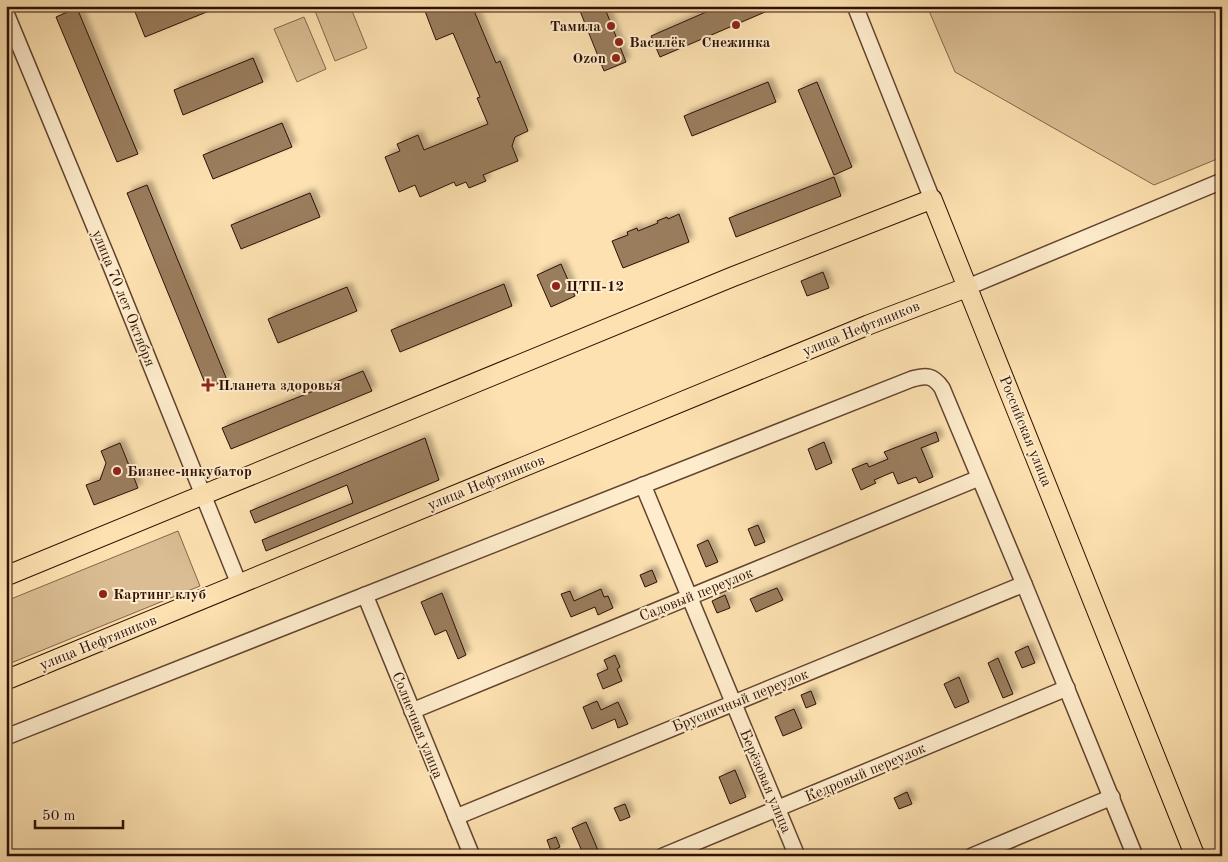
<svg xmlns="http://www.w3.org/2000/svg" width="1228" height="862" viewBox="0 0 1228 862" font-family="'Old Standard TT',serif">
<defs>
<filter id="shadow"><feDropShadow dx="4.5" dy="-4.5" stdDeviation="2.5" flood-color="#0004"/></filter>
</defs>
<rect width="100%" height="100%" fill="#fde1b0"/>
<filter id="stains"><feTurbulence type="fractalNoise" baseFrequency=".004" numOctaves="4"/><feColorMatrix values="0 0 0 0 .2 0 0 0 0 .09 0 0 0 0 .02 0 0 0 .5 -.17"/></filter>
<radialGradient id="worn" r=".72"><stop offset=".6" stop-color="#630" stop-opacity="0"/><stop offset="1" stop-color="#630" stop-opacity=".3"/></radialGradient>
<g fill="#dabd93" stroke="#84664c">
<path d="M313 6H350L367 48 335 61Z"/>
<path d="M927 6H1222V157L1154 185 955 72Z"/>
<path d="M304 17 326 69 297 82 274 29Z"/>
<path d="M178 531 200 586 6 665V601Z"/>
</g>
<g fill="#9a7d5d" stroke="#2e1004" filter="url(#shadow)">
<path d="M151 6H219V7L145 37 135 12Z"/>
<path d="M423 6H472L496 63 500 61 528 131 515 137 512 146 518 161 483 175 486 181 469 188 466 182 456 186 454 182 420 197 415 185 399 192 385 157 400 151 397 144 418 135 424 150 488 124 477 98 480 97 453 33 436 40Z"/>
<path d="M578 6H604L626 62 604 71Z"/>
<path d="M720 6H779L660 57 651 36Z"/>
<path d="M77 8 138 154 117 162 56 17Z"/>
<path d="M253 58 263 82 183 115 174 90Z"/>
<path d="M768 82 776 102 692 136 684 116Z"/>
<path d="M817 82 852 167 834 175 798 90Z"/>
<path d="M282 123 292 147 213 179 203 155Z"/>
<path d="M834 177 841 196 736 237 729 218Z"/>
<path d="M147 185 227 380 207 388 127 193Z"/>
<path d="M310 193 320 217 241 249 231 225Z"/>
<path d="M679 214 689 242 623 268 612 241 628 235 627 232 637 228 638 231 658 223 657 221 667 217 668 219Z"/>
<path d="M561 264 575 296 551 307 537 275Z"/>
<path d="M823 272 829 288 807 296 801 281Z"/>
<path d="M504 284 512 306 400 352 391 330Z"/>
<path d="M347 287 357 311 278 343 268 319Z"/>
<path d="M363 371 372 391 231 449 222 428Z"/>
<path d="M936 432 939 441 921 448 933 477 919 483 916 477 898 484 893 472 874 480 876 483 861 490 852 469 867 463 869 467 888 459 884 452Z"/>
<path d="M425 438 439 480 266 551 262 540 353 503 347 485 255 523 250 511Z"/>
<path d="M824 442 832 463 816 470 808 449Z"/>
<path d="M120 443 138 488 94 505 86 485 100 480 106 463 101 451Z"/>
<path d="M758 525 765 542 755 546 748 529Z"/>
<path d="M708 540 718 562 706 567 697 545Z"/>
<path d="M652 570 657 582 645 587 640 575Z"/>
<path d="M777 588 783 600 756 612 750 599Z"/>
<path d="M601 589 604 597 608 596 613 608 598 615 595 607 571 617 561 594 570 591 574 601Z"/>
<path d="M442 593 466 655 458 659 446 630 435 635 421 602Z"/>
<path d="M725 595 730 608 717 613 712 601Z"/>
<path d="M1028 646 1035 663 1022 668 1015 652Z"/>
<path d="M615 655 620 667 617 669 622 681 603 689 597 674 608 669 604 660Z"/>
<path d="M998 658 1013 694 1003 698 988 663Z"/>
<path d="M959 677 969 702 955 708 944 684Z"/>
<path d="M811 691 816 704 806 708 801 695Z"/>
<path d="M597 701 601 710 618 702 628 724 618 728 615 719 592 729 583 707Z"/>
<path d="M794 709 802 728 783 736 775 717Z"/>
<path d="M735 770 746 797 730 804 719 777Z"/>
<path d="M907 792 912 804 899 809 894 798Z"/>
<path d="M625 804 630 817 620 821 614 808Z"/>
<path d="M586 822 597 848 599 856H584L572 828Z"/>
<path d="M556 837 560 847 551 851 547 840Z"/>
</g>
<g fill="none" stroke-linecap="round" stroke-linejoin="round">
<g stroke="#62442f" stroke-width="18">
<g id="minor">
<path d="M855 6 932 199"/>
<path d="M6 13 110 264 239 584"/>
<path d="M968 287 1222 181"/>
<path d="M643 485 797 856"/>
<path d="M365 595 472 856"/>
<path d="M412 711 979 478"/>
<path d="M6 737 912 379C926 375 933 375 942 388L1024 584 1135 856"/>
<path d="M456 817 1024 584"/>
<path d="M663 856 1067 688"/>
<path d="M972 856 1112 797"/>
</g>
</g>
<g stroke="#2e1004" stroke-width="21">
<g id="major">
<path d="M6 576 732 277 932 199 1195 856"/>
<path d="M6 680 868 325 968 287"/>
</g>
</g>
<use href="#minor" stroke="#feeccc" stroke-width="15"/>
<use href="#major" stroke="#fde1b0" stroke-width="19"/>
</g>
<g fill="#8f2418" stroke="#feeccc" stroke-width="2">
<circle cx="736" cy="25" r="5"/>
<circle cx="611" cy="26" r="5"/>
<circle cx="619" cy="42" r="5"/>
<circle cx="616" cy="58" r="5"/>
<circle cx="556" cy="286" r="5"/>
<path d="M205.5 377.5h5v5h5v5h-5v5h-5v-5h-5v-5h5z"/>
<circle cx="117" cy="471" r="5"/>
<circle cx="103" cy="594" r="5"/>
</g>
<g text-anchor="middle" stroke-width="4" stroke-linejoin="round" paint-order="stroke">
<g font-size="15" font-weight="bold" fill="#2e1004" stroke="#feeccc" text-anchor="start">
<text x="601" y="31" text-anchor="end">Тамила</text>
<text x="629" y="47">Василёк</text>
<text x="736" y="47" text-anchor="middle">Снежинка</text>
<text x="606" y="63" text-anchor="end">Ozon</text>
<text x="566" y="291">ЦТП-12</text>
<text x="218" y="390">Планета здоровья</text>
<text x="127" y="476">Бизнес-инкубатор</text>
<text x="113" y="599">Картинг клуб</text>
</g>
<g font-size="15" fill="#2e1004" stroke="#feeccc">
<text transform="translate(124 298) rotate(68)" y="5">улица 70 лет Октября</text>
<text transform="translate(861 328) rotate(-22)" y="5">улица Нефтяников</text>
<text transform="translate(1026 431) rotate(68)" y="5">Российская улица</text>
<text transform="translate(486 482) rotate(-22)" y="5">улица Нефтяников</text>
<text transform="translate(696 594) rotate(-22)" y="5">Садовый переулок</text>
<text transform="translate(98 642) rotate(-22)" y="5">улица Нефтяников</text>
<text transform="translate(740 700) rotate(-22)" y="5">Брусничный переулок</text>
<text transform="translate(418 725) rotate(68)" y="5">Солнечная улица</text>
<text transform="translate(865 772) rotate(-23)" y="5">Кедровый переулок</text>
<text transform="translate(766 781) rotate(67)" y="5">Берёзовая улица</text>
</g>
</g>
<rect width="1228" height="862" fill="none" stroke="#fde1b0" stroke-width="25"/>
<rect x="8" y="8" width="1213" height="847" fill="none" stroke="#2e1004" stroke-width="2.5"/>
<rect x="12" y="12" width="1203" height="837" fill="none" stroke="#2e1004"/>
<path d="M35 820v8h88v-8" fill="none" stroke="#2e1004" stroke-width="2.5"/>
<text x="42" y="820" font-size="15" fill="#2e1004" stroke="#feeccc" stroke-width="4" paint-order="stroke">50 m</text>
<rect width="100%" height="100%" filter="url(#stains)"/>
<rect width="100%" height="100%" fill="url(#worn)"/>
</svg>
